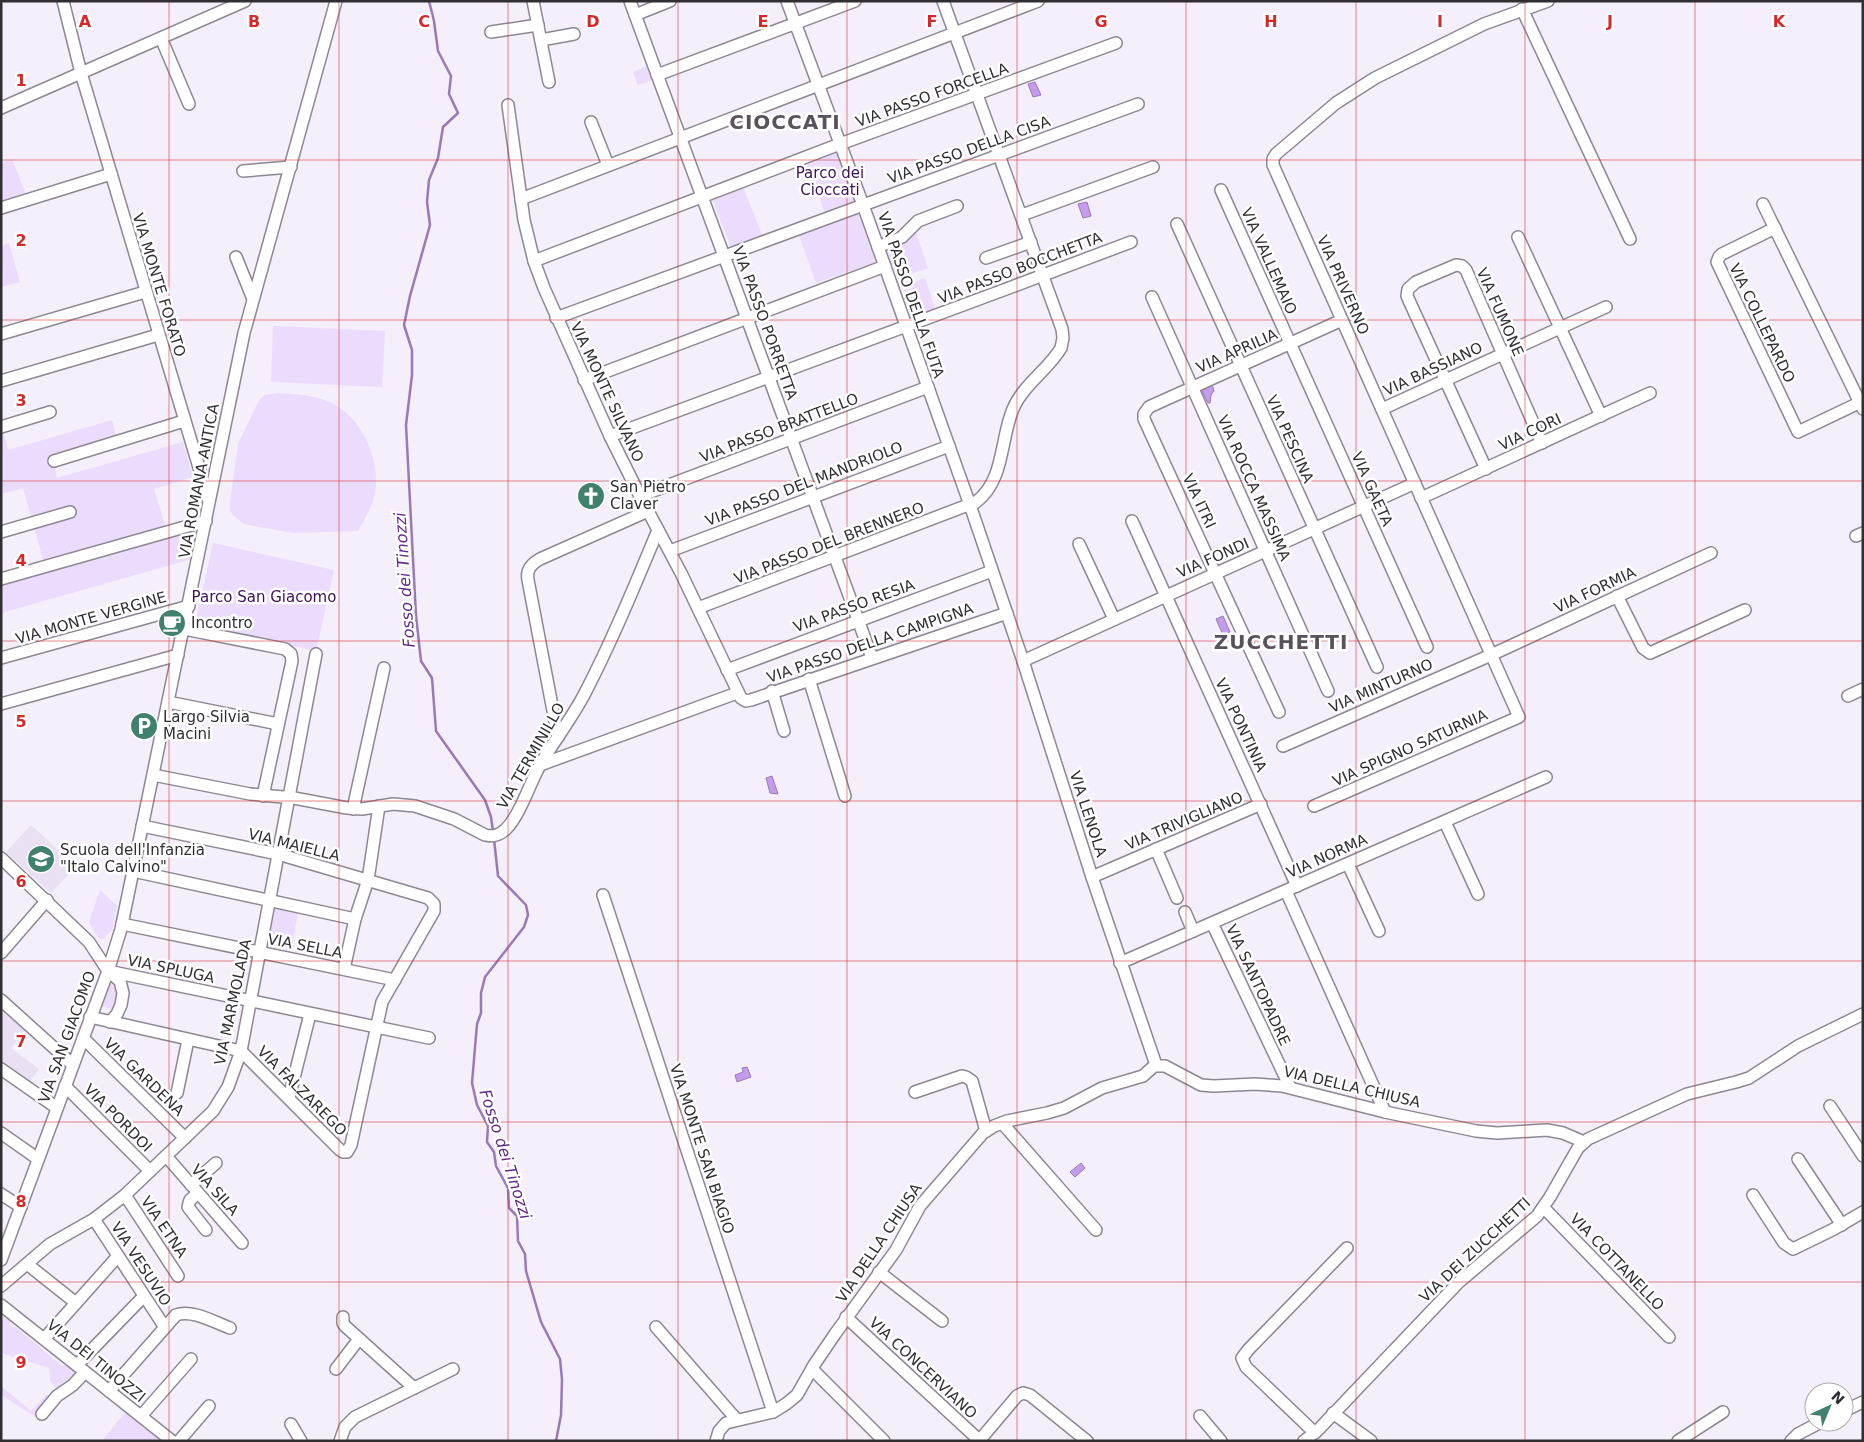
<svg xmlns="http://www.w3.org/2000/svg" width="1864" height="1442" viewBox="0 0 1864 1442" font-family="'DejaVu Sans',sans-serif">
<rect width="100%" height="100%" fill="#f4effb"/>
<g fill="#e9e0f3">
<path d="M31 825 76 866 51 893 6 852Z"/>
<path d="M1 1005 27 1029 11 1048 39 1069 30 1081 1 1061Z"/>
</g>
<g fill="#ebdbfc">
<path d="M648 66 653 80 638 85 633 72Z"/>
<path d="M836 150 855 202 825 213 806 162Z"/>
<path d="M12 159 26 195 1 203V163Z"/>
<path d="M742 184 762 235 731 247 711 196Z"/>
<path d="M857 211 876 262 816 283 798 233Z"/>
<path d="M916 233 928 268 898 279 885 245Z"/>
<path d="M9 243 20 282 1 287V246Z"/>
<path d="M925 278 935 308 914 315 903 286Z"/>
<path d="M273 326 385 331 382 387 271 382Z"/>
<path d="M278 393C295 394 314 395 330 402 362 417 381 460 375 493 372 507 365 519 358 531L292 533 244 524 234 516 230 511V502L238 444 259 400 265 395Z"/>
<path d="M112 420 116 437 52 457 57 478 183 442 193 477 154 489 168 535 200 526 192 559 1 613V583L46 570 23 488 1 494V431H3L8 450Z"/>
<path d="M213 543 334 570 316 651 195 624Z"/>
<path d="M100 890 117 906 112 930 104 938 99 939 89 922Z"/>
<path d="M276 904 299 908 291 950 268 946Z"/>
<path d="M108 982 117 986 120 993 117 1006 112 1009 100 1006Z"/>
<path d="M4 1315 12 1318 9 1326 17 1328 62 1366 68 1365 73 1369 75 1375 71 1380 64 1381 57 1389 50 1381 49 1368 1 1353V1324Z"/>
<path d="M1 1386 31 1411 47 1394 50 1397 34 1416 1 1395Z"/>
<path d="M126 1411 165 1441H102Z"/>
</g>
<g fill="#c59bee" stroke="#987ab6">
<path d="M1035 82 1041 95 1033 97 1028 84Z"/>
<path d="M1087 202 1091 216 1083 218 1078 204Z"/>
<path d="M1209 385 1213 387 1214 391 1211 395 1210 403H1208L1201 389Z"/>
<path d="M1223 616 1230 632 1223 635 1216 619Z"/>
<path d="M772 776 778 794 770 793 766 778Z"/>
<path d="M747 1067 751 1077 737 1082 735 1075 743 1072 742 1068Z"/>
<path d="M1081 1163 1085 1168 1075 1177 1070 1172Z"/>
</g>
<g fill="none" stroke-linecap="round" stroke-linejoin="round">
<g stroke="#987ab6" stroke-width="2.5">
<path d="M429 1 434 21 438 51 451 76 449 94 458 113 443 127 438 158 429 180 427 202 430 225 410 296 404 325 412 350V375L406 425 416 616 421 661 432 678 436 731 485 800 491 817 493 831"/>
<path d="M494 839 498 876 526 905 528 915 524 927 485 977 481 993V1013L477 1024 472 1083 477 1105 488 1126 487 1142 494 1152 496 1166 508 1188 509 1208 517 1216 518 1241 525 1254 526 1271 541 1322 560 1359 562 1380 561 1415 556 1441"/>
</g>
<g stroke="#8d8792" stroke-width="14">
<g id="minor">
<path d="M63 1 81 73 209 501"/>
<path d="M533 1 549 82"/>
<path d="M630 1 871 655"/>
<path d="M787 1 863 205 970 505 1023 661 1092 877 1156 1065"/>
<path d="M1522 9 1630 239"/>
<path d="M635 15 670 1"/>
<path d="M491 32 538 25"/>
<path d="M161 38 189 104"/>
<path d="M541 40 574 34"/>
<path d="M657 75 855 1"/>
<path d="M508 105 524 220 534 261 544 288 610 436 640 496 681 573 741 698 746 701 751 700 1007 613"/>
<path d="M1 108 245 1"/>
<path d="M591 122 608 165"/>
<path d="M243 171 291 167"/>
<path d="M1221 190 1427 647"/>
<path d="M521 199 1038 1"/>
<path d="M1763 204 1863 409"/>
<path d="M1 208 111 174"/>
<path d="M1022 215 1153 167"/>
<path d="M1177 224 1377 667"/>
<path d="M1775 228 1722 254 1719 257 1717 262 1798 432 1863 401"/>
<path d="M1518 237 1601 416"/>
<path d="M878 247 902 237 918 221 957 206"/>
<path d="M236 257 253 299"/>
<path d="M986 258 1031 242"/>
<path d="M534 261 840 144 1116 43"/>
<path d="M1152 297 1328 691"/>
<path d="M556 318 1138 104"/>
<path d="M1 334 145 292"/>
<path d="M584 380 885 266"/>
<path d="M1 381 158 335"/>
<path d="M1382 409 1606 307"/>
<path d="M1 427 50 412"/>
<path d="M610 436C784 370 958 308 1131 242"/>
<path d="M54 461 184 421"/>
<path d="M1486 469 1407 296 1408 289 1416 282 1456 265 1462 266 1466 270 1542 443"/>
<path d="M640 496 928 387"/>
<path d="M1421 498 1650 393"/>
<path d="M1132 521 1297 886"/>
<path d="M1 532 70 512"/>
<path d="M1856 536 1863 533"/>
<path d="M1079 544 1114 619"/>
<path d="M670 551 949 446"/>
<path d="M1 579 206 521"/>
<path d="M1617 596 1643 648 1650 653 1745 610"/>
<path d="M698 608 976 502C1005 480 1000 439 1013 409 1023 385 1048 370 1061 348L1063 338 1062 329 943 1"/>
<path d="M184 629 285 649 291 654 292 661 263 796"/>
<path d="M1 658 189 606"/>
<path d="M1023 661 1415 483"/>
<path d="M727 670 992 571"/>
<path d="M809 679 845 796"/>
<path d="M772 691 784 731"/>
<path d="M1848 696 1863 689"/>
<path d="M168 702 278 724"/>
<path d="M1 704 178 655"/>
<path d="M1279 712 1144 419V414L1149 407 1342 320"/>
<path d="M558 737 528 580C526 570 531 564 540 559L648 511"/>
<path d="M1283 746 1491 655 1711 553"/>
<path d="M540 765 737 693"/>
<path d="M153 775 250 794 294 798 347 808 362 809 393 804 415 806 454 819 485 835C494 837 500 835 506 829 520 815 530 783 540 765 554 741 572 718 585 693 612 641 635 585 658 530"/>
<path d="M1314 806 1519 717 1273 165V159L1276 154 1336 103 1375 78 1484 24 1548 1"/>
<path d="M353 809 384 668"/>
<path d="M1445 822 1478 894"/>
<path d="M1156 849 1177 898"/>
<path d="M1 858 89 942 108 971 120 981 123 993 121 1005 117 1014 110 1022"/>
<path d="M1348 864 1379 931"/>
<path d="M133 871 355 919"/>
<path d="M1092 877 1261 804"/>
<path d="M1286 891 1385 1112"/>
<path d="M603 895 773 1412"/>
<path d="M1185 912 1193 931"/>
<path d="M1212 923 1290 1087"/>
<path d="M122 924 395 980"/>
<path d="M1 953 47 900"/>
<path d="M1120 963 1546 777"/>
<path d="M344 969 355 919 368 880 379 806"/>
<path d="M108 971 429 1038"/>
<path d="M1 1000 73 1065"/>
<path d="M90 1017 241 1051 340 1150 343 1152H347L351 1145 382 1002 434 911V904L428 898 278 854 142 826"/>
<path d="M83 1038 185 1138"/>
<path d="M1 1069 57 1108"/>
<path d="M65 1086 150 1171"/>
<path d="M915 1092 962 1076 966 1077 972 1081 986 1131"/>
<path d="M177 1093 188 1040"/>
<path d="M289 1098 310 1014"/>
<path d="M1830 1106 1863 1156"/>
<path d="M1002 1123 1096 1230"/>
<path d="M1 1133 38 1159"/>
<path d="M166 1156 242 1243"/>
<path d="M1798 1159 1842 1225"/>
<path d="M191 1185 216 1163"/>
<path d="M198 1193 190 1200 188 1207 206 1230"/>
<path d="M1 1194 21 1207"/>
<path d="M125 1195 178 1276"/>
<path d="M1753 1195 1784 1243 1793 1249 1834 1229 1863 1212"/>
<path d="M1544 1208 1669 1337"/>
<path d="M94 1219 164 1326"/>
<path d="M1 1260 108 971 121 929 244 333 336 1"/>
<path d="M27 1264 76 1303"/>
<path d="M879 1272 942 1321"/>
<path d="M1 1286 50 1244 94 1219 125 1195 213 1111 228 1087 241 1051 316 654"/>
<path d="M1 1305 172 1441"/>
<path d="M343 1317V1323L345 1326 414 1388"/>
<path d="M846 1317 980 1441"/>
<path d="M656 1327 737 1420"/>
<path d="M44 1339 118 1256"/>
<path d="M77 1365 144 1296"/>
<path d="M336 1369 359 1339"/>
<path d="M812 1369 884 1441"/>
<path d="M109 1391 176 1315C192 1309 214 1322 230 1328"/>
<path d="M1844 1411 1863 1402"/>
<path d="M1333 1413 1371 1441"/>
<path d="M42 1414 57 1396 73 1385 85 1372"/>
<path d="M141 1416 191 1359"/>
<path d="M1200 1416 1221 1441"/>
<path d="M291 1424 301 1441"/>
<path d="M1315 1433 1246 1367 1242 1358 1248 1350 1347 1248"/>
<path d="M179 1441 209 1406"/>
<path d="M340 1441 345 1427 355 1417 453 1369"/>
<path d="M716 1441 719 1431 726 1423 773 1412 786 1404 797 1395 814 1365 835 1334 896 1250 920 1206 983 1133 994 1126 1007 1121 1047 1113 1064 1108 1102 1088 1143 1076 1154 1066H1165L1201 1085 1214 1086 1255 1084 1282 1086 1385 1112 1476 1131 1497 1133 1547 1130 1563 1133 1584 1142"/>
<path d="M979 1441 1017 1396 1023 1393 1030 1395 1087 1441"/>
<path d="M1304 1441 1318 1430 1459 1282 1537 1216 1550 1197 1578 1148 1588 1139 1687 1094 1736 1082 1749 1078 1798 1046 1863 1014"/>
<path d="M1678 1441 1723 1412"/>
<path d="M1791 1441 1798 1434 1821 1422"/>
</g>
</g>
<use href="#minor" stroke="#fff" stroke-width="11"/>
</g>
<path fill="none" stroke="#d62828" stroke-width="1" stroke-opacity="0.55" d="M169 1V1441M339 1V1441M508 1V1441M678 1V1441M847 1V1441M1017 1V1441M1186 1V1441M1356 1V1441M1525 1V1441M1695 1V1441M1 160H1863M1 320H1863M1 481H1863M1 641H1863M1 801H1863M1 961H1863M1 1122H1863M1 1282H1863"/>
<defs>
<g id="church-disc" transform="scale(1.4375)"><circle r="9.5" fill="#41806e" stroke="#fff"/><path d="M-1.2-6h2.4v3.5h3.3v2.4h-3.3V6h-2.4V-.1h-3.3v-2.4h3.3Z" fill="#fff"/></g>
<g id="cafe-disc" transform="scale(1.4375)"><circle r="9.5" fill="#41806e" stroke="#fff"/><path d="M-5.5-4.5H6V0H3Q3 3.5 0 3.5H-2.5Q-5.5 3.5-5.5 0ZM3-3.2v2h1.7v-2ZM-6 4.5H4V6H-6Z" fill="#fff"/></g>
<g id="parking-disc" transform="scale(1.4375)"><circle r="9.5" fill="#41806e" stroke="#fff"/><path d="M-3.5-5.5H1a3.5 3.5 0 0 1 0 7H-1V5.5H-3.5ZM-1-3.4V-.6H.8a1.4 1.4 0 0 0 0-2.8Z" fill="#fff"/></g>
<g id="school-disc" transform="scale(1.4375)"><circle r="9.5" fill="#41806e" stroke="#fff"/><path d="M0-5L7-2L0 1L-7-2ZM-4 1L0 2.5L4 1V4Q0 6-4 4Z" fill="#fff"/></g>
</defs>
<g fill-rule="evenodd">
<use href="#church-disc" x="591" y="496"/>
<use href="#cafe-disc" x="172" y="623"/>
<use href="#parking-disc" x="144" y="726"/>
<use href="#school-disc" x="41" y="859"/>
</g>
<g text-anchor="middle" stroke-width="5" stroke-linejoin="round" paint-order="stroke">
<g font-size="15" fill="#302e33" stroke="#fff">
<text transform="translate(932 95) rotate(-20)" y="5">VIA PASSO FORCELLA</text>
<text transform="translate(969 150) rotate(-20)" y="5">VIA PASSO DELLA CISA</text>
<text transform="translate(1269 261) rotate(66)" y="5">VIA VALLEMAIO</text>
<text transform="translate(1020 268) rotate(-21)" y="5">VIA PASSO BOCCHETTA</text>
<text transform="translate(159 285) rotate(73)" y="5">VIA MONTE FORATO</text>
<text transform="translate(1343 285) rotate(66)" y="5">VIA PRIVERNO</text>
<text transform="translate(911 295) rotate(71)" y="5">VIA PASSO DELLA FUTA</text>
<text transform="translate(1500 312) rotate(66)" y="5">VIA FUMONE</text>
<text transform="translate(765 323) rotate(70)" y="5">VIA PASSO PORRETTA</text>
<text transform="translate(1762 323) rotate(64)" y="5">VIA COLLEPARDO</text>
<text transform="translate(1237 351) rotate(-24)" y="5">VIA APRILIA</text>
<text transform="translate(1433 369) rotate(-25)" y="5">VIA BASSIANO</text>
<text transform="translate(607 392) rotate(65)" y="5">VIA MONTE SILVANO</text>
<text transform="translate(779 428) rotate(-21)" y="5">VIA PASSO BRATTELLO</text>
<text transform="translate(1530 432) rotate(-25)" y="5">VIA CORI</text>
<text transform="translate(1290 439) rotate(66)" y="5">VIA PESCINA</text>
<text transform="translate(199 481) rotate(-79)" y="5">VIA ROMANA ANTICA</text>
<text transform="translate(804 484) rotate(-21)" y="5">VIA PASSO DEL MANDRIOLO</text>
<text transform="translate(1254 488) rotate(66)" y="5">VIA ROCCA MASSIMA</text>
<text transform="translate(1372 489) rotate(66)" y="5">VIA GAETA</text>
<text transform="translate(1199 501) rotate(65)" y="5">VIA ITRI</text>
<text transform="translate(829 543) rotate(-21)" y="5">VIA PASSO DEL BRENNERO</text>
<text transform="translate(1213 558) rotate(-24)" y="5">VIA FONDI</text>
<text transform="translate(1595 590) rotate(-25)" y="5">VIA FORMIA</text>
<text transform="translate(854 606) rotate(-20)" y="5">VIA PASSO RESIA</text>
<text transform="translate(91 618) rotate(-16)" y="5">VIA MONTE VERGINE</text>
<text transform="translate(870 643) rotate(-19)" y="5">VIA PASSO DELLA CAMPIGNA</text>
<text transform="translate(1381 686) rotate(-24)" y="5">VIA MINTURNO</text>
<text transform="translate(1241 725) rotate(65)" y="5">VIA PONTINIA</text>
<text transform="translate(1410 748) rotate(-24)" y="5">VIA SPIGNO SATURNIA</text>
<text transform="translate(531 756) rotate(-60)" y="5">VIA TERMINILLO</text>
<text transform="translate(1088 814) rotate(72)" y="5">VIA LENOLA</text>
<text transform="translate(1184 821) rotate(-23)" y="5">VIA TRIVIGLIANO</text>
<text transform="translate(294 845) rotate(14)" y="5">VIA MAIELLA</text>
<text transform="translate(1327 856) rotate(-24)" y="5">VIA NORMA</text>
<text transform="translate(305 946) rotate(11)" y="5">VIA SELLA</text>
<text transform="translate(171 969) rotate(12)" y="5">VIA SPLUGA</text>
<text transform="translate(1258 985) rotate(65)" y="5">VIA SANTOPADRE</text>
<text transform="translate(233 1002) rotate(-78)" y="5">VIA MARMOLADA</text>
<text transform="translate(67 1037) rotate(-70)" y="5">VIA SAN GIACOMO</text>
<text transform="translate(144 1077) rotate(44)" y="5">VIA GARDENA</text>
<text transform="translate(1352 1087) rotate(13)" y="5">VIA DELLA CHIUSA</text>
<text transform="translate(302 1091) rotate(45)" y="5">VIA FALZAREGO</text>
<text transform="translate(118 1118) rotate(45)" y="5">VIA PORDOI</text>
<text transform="translate(702 1149) rotate(72)" y="5">VIA MONTE SAN BIAGIO</text>
<text transform="translate(215 1190) rotate(48)" y="5">VIA SILA</text>
<text transform="translate(164 1227) rotate(56)" y="5">VIA ETNA</text>
<text transform="translate(879 1243) rotate(-56)" y="5">VIA DELLA CHIUSA</text>
<text transform="translate(1475 1250) rotate(-43)" y="5">VIA DEI ZUCCHETTI</text>
<text transform="translate(1617 1262) rotate(46)" y="5">VIA COTTANELLO</text>
<text transform="translate(141 1264) rotate(57)" y="5">VIA VESUVIO</text>
<text transform="translate(96 1361) rotate(39)" y="5">VIA DEI TINOZZI</text>
<text transform="translate(923 1368) rotate(43)" y="5">VIA CONCERVIANO</text>
</g>
<g font-size="15" fill="#3b0f59" stroke="#fff">
<text x="830" y="178">Parco dei<tspan x="830" dy="17">Cioccati</tspan></text>
<text x="264" y="602">Parco San Giacomo</text>
</g>
<g font-size="15" fill="#302e33" stroke="#fff" text-anchor="start">
<text x="610" y="492">San Pietro<tspan x="610" dy="17">Claver</tspan></text>
<text x="191" y="628">Incontro</text>
<text x="163" y="722">Largo Silvia<tspan x="163" dy="17">Macini</tspan></text>
<text x="60" y="855">Scuola dell'Infanzia<tspan x="60" dy="17">"Italo Calvino"</tspan></text>
</g>
<g font-size="16" font-style="italic" fill="#612a8a" stroke="#fff">
<text transform="translate(404 580) rotate(-94)" y="6">Fosso dei Tinozzi</text>
<text transform="translate(506 1154) rotate(72)" y="6">Fosso dei Tinozzi</text>
</g>
<g font-size="20" font-weight="bold" letter-spacing="1" fill="#57525c" stroke="#fff">
<text x="785" y="129">CIOCCATI</text>
<text x="1281" y="649">ZUCCHETTI</text>
</g>
</g>
<g font-size="16" text-anchor="middle" font-weight="bold" fill="#d62828" stroke="#fff" stroke-width="5" stroke-linejoin="round" paint-order="stroke">
<text x="85" y="27">A</text>
<text x="254" y="27">B</text>
<text x="424" y="27">C</text>
<text x="593" y="27">D</text>
<text x="763" y="27">E</text>
<text x="932" y="27">F</text>
<text x="1101" y="27">G</text>
<text x="1271" y="27">H</text>
<text x="1440" y="27">I</text>
<text x="1610" y="27">J</text>
<text x="1779" y="27">K</text>
<text x="21" y="86">1</text>
<text x="21" y="246">2</text>
<text x="21" y="406">3</text>
<text x="21" y="566">4</text>
<text x="21" y="727">5</text>
<text x="21" y="887">6</text>
<text x="21" y="1047">7</text>
<text x="21" y="1207">8</text>
<text x="21" y="1368">9</text>
</g>
<rect width="1864" height="1442" fill="none" stroke="#302e33" stroke-width="5"/>
<g transform="translate(1829 1407) rotate(44)"><circle r="24" fill="#ffffff" stroke="#acabad"/>
<path d="M0-4L9 19L0 12L-9 19Z" fill="#41806e"/>
<text y="-8" font-size="14" font-weight="bold" text-anchor="middle" fill="#302e33">N</text>
</g>
</svg>
